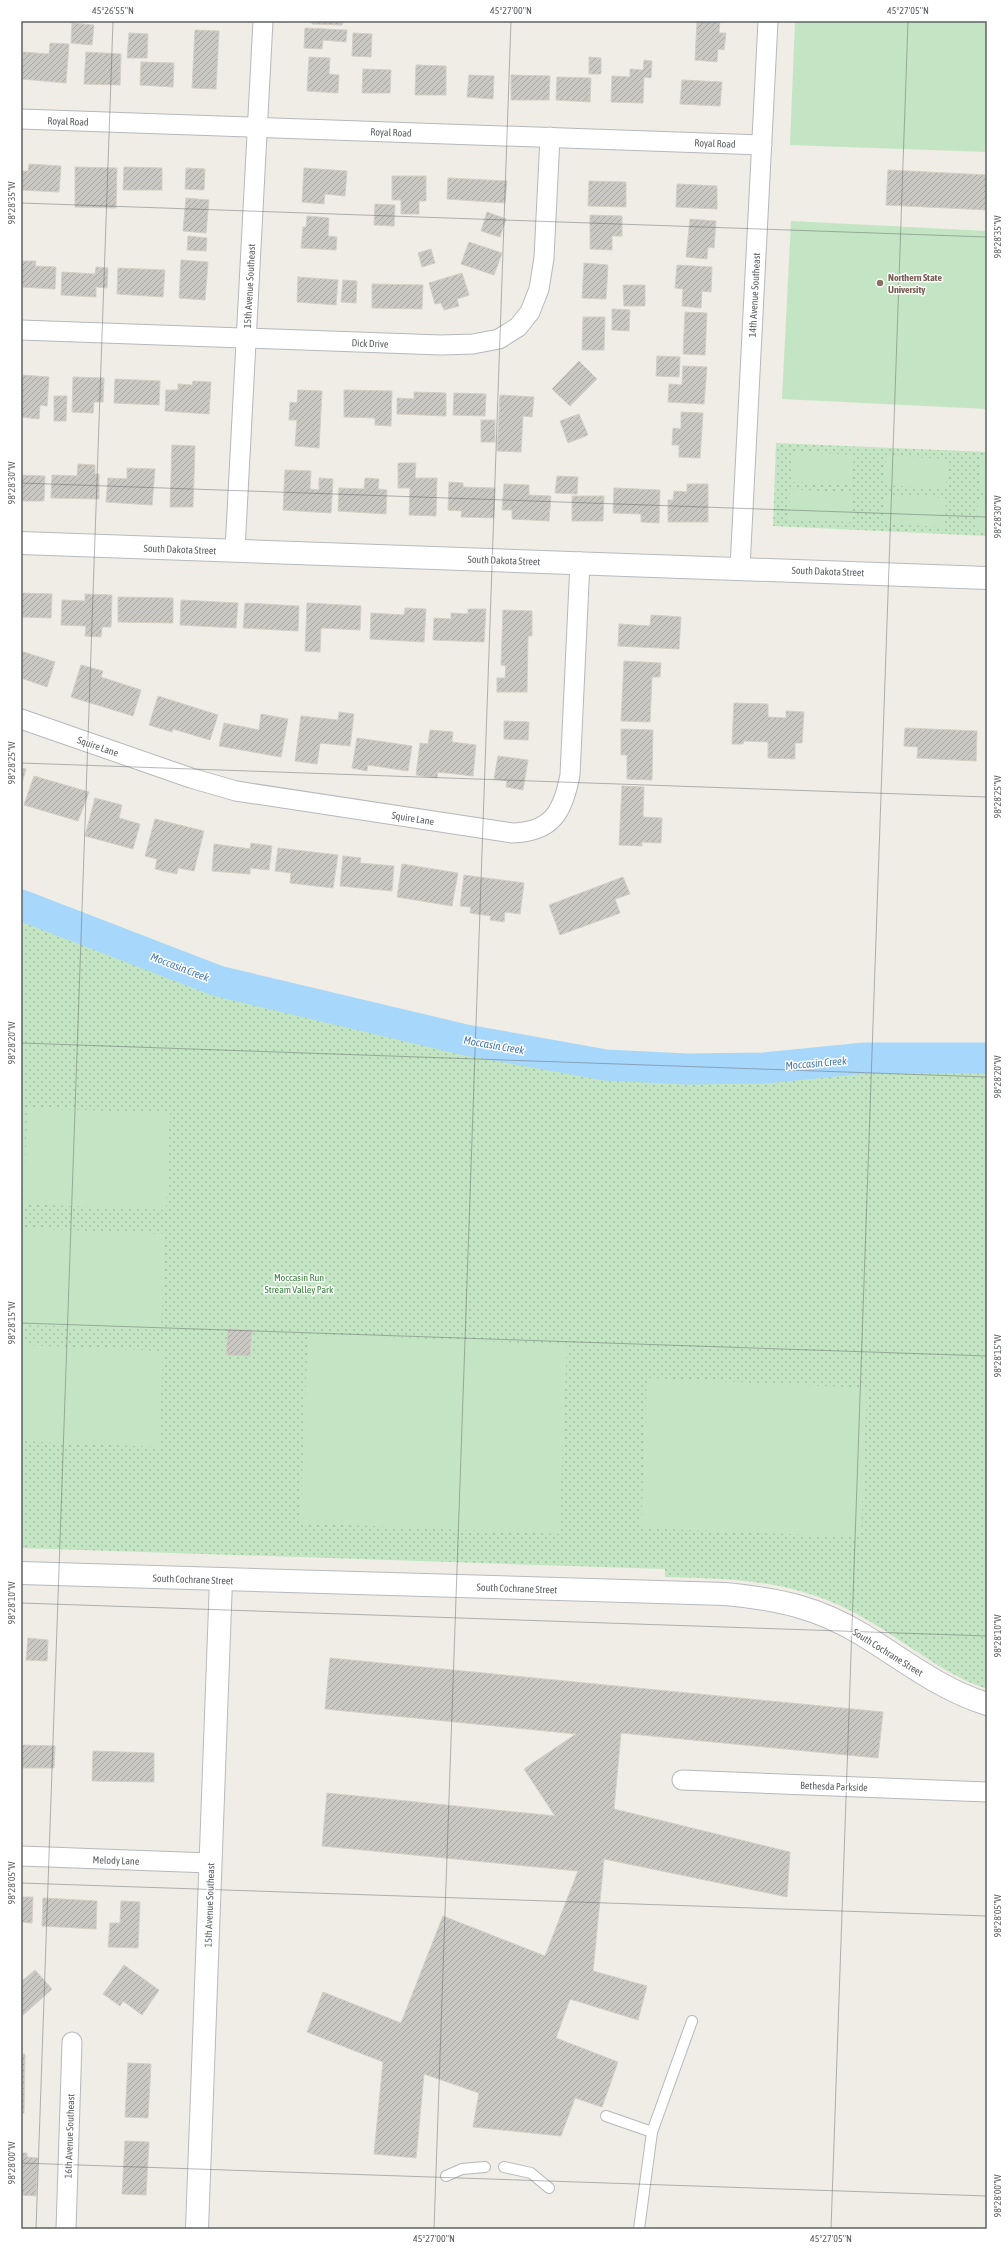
<svg xmlns="http://www.w3.org/2000/svg" width="1008" height="2250" viewBox="0 0 1008 2250" font-family="'Asap Condensed',sans-serif">
<defs>
<pattern id="park-dots" width="8" height="8" patternUnits="userSpaceOnUse"><rect width="8" height="8" fill="#c3e5c3"/><path d="M2 2h.1M6 6h.1" fill="none" stroke="#a2bda2" stroke-width="1.8" stroke-linecap="round"/></pattern>
<pattern id="building-hatch" width="6" height="6" patternUnits="userSpaceOnUse"><rect width="6" height="6" fill="#cac8c2"/><path d="M-1 1l2-2M0 6l6-6M5 7l2-2" fill="none" stroke="#a7a6a1"/></pattern>
</defs>
<rect width="100%" height="100%" fill="#efede5"/>
<g fill="url(#park-dots)">
<path d="M776 443 987 452V536L773 526Z"/>
<path d="M21 905 218 981 466 1040 606 1065 687 1069 764 1068 865 1058H987V1689C943 1674 909 1644 869 1621 800 1580 742 1579 665 1577V1569L21 1548Z"/>
</g>
<g fill="#c3e5c3">
<path d="M795 21H987V152L790 145Z"/>
<path d="M791 221 987 231V409L782 399Z"/>
<path d="M792 452 854 455 852 485 791 482Z"/>
<path d="M886 456 948 459 946 489 884 485Z"/>
<path d="M981 461 987 462V492L979 491Z"/>
<path d="M790 489 852 493 851 522 789 519Z"/>
<path d="M884 495 946 498 945 527 883 524Z"/>
<path d="M978 500H987V530H977Z"/>
<path d="M27 1108 170 1113 166 1210 24 1204Z"/>
<path d="M23 1228 165 1234 161 1330 21 1325Z"/>
<path d="M308 1334 567 1345 559 1534 300 1523Z"/>
<path d="M21 1345 163 1351 159 1447 21 1441Z"/>
<path d="M647 1378 867 1388 861 1537 641 1528Z"/>
</g>
<g fill="none" stroke-linecap="round" stroke-linejoin="round">
<path stroke="#a8d7fc" stroke-width="31" d="M21 905 218 981 466 1040 606 1065 687 1069 764 1068 865 1058H987"/>
</g>
<g fill="url(#building-hatch)" stroke="#d3cfc4">
<path d="M312 21H343L342 25 312 24Z"/>
<path d="M697 21H720L719 33H726L724 50 718 49 717 62 695 60Z"/>
<path d="M72 23 94 25 92 45 71 43Z"/>
<path d="M305 28 347 30 346 42 323 40 322 49 304 48Z"/>
<path d="M195 30 219 31 216 89 192 88Z"/>
<path d="M129 33 148 34 147 58H127Z"/>
<path d="M353 33 372 34 371 57 352 56Z"/>
<path d="M50 43 69 44 66 83 22 79 23 52 49 54Z"/>
<path d="M86 52 121 54 120 85 84 84Z"/>
<path d="M309 57 330 58 329 74 339 75 338 93 307 91Z"/>
<path d="M589 57 601 58V74H589Z"/>
<path d="M644 60 652 61 651 78 644 77 643 103 611 102 612 76 630 77V69L643 70Z"/>
<path d="M141 62 174 63 173 87 140 85Z"/>
<path d="M416 65 446 66V95H415Z"/>
<path d="M363 69 391 70 390 93H362Z"/>
<path d="M469 75 494 76 493 99 467 97Z"/>
<path d="M511 75 550 76 549 100H511Z"/>
<path d="M557 77 591 78 590 102 556 100Z"/>
<path d="M682 80 722 82 720 106 680 104Z"/>
<path d="M29 164 61 166 59 192 21 190V171H28Z"/>
<path d="M75 167 117 168 116 208 75 207Z"/>
<path d="M124 167 162 168V190H123Z"/>
<path d="M186 168 205 169 204 190 185 189Z"/>
<path d="M304 168 347 171 345 196 325 194 324 204 302 202Z"/>
<path d="M888 170 987 175V210L886 205Z"/>
<path d="M392 176H426V201H419V214H401V200H392Z"/>
<path d="M448 178 507 181 505 203 447 199Z"/>
<path d="M589 181 626 182V207L588 206Z"/>
<path d="M677 184 717 186V209L676 207Z"/>
<path d="M186 198 209 200 206 233 183 231Z"/>
<path d="M375 204 395 205 394 226 374 225Z"/>
<path d="M487 212 506 219 500 237 481 231Z"/>
<path d="M590 215 622 216V236H612V250L590 249Z"/>
<path d="M307 216 329 218 328 236 337 237 336 250 301 248 303 227H306Z"/>
<path d="M690 219 716 221 714 248 708 247 707 259 686 257Z"/>
<path d="M188 236 207 238 206 251 187 250Z"/>
<path d="M469 242 502 253 494 275 461 264Z"/>
<path d="M431 249 435 263 422 267 418 253Z"/>
<path d="M181 260 208 262 205 300 179 298Z"/>
<path d="M21 261H36L35 266 56 267 55 289 21 287Z"/>
<path d="M584 263 608 265 606 299 582 298Z"/>
<path d="M677 265 712 267 711 292 702 291 701 308 682 306 683 289 675 288Z"/>
<path d="M96 267 108 268 107 288 96 287V297L61 295 62 272 95 274Z"/>
<path d="M118 268 165 270 163 297 117 294Z"/>
<path d="M462 273 469 295 457 299 459 306 444 310 441 303 435 304 429 283Z"/>
<path d="M298 277 338 280 336 305 297 302Z"/>
<path d="M343 280 357 281 356 303 341 302Z"/>
<path d="M372 284 423 285 422 309 372 308Z"/>
<path d="M623 285H645V306H624Z"/>
<path d="M612 309 630 310 629 331 612 330Z"/>
<path d="M685 312 707 313 705 355 683 354Z"/>
<path d="M583 317H605L604 350H582Z"/>
<path d="M657 356 680 357 679 377 656 376Z"/>
<path d="M579 361 597 379 570 406 552 389Z"/>
<path d="M683 366 707 367 704 404 668 402 669 384 682 385Z"/>
<path d="M21 375 49 377 47 406 40 405 39 419 21 417Z"/>
<path d="M73 377 104 378 103 402H94L93 413 72 412Z"/>
<path d="M115 379 160 381 159 405 114 403Z"/>
<path d="M193 381 211 382 209 414 165 411 166 390H178V384L192 385Z"/>
<path d="M298 390 322 391 319 448 295 446 297 420H289L290 402 297 403Z"/>
<path d="M344 390 392 391 391 426 375 425V418L344 417Z"/>
<path d="M414 392 446 393V416L397 414V398L414 399Z"/>
<path d="M454 393 486 394 485 416 453 415Z"/>
<path d="M500 395 534 397 532 417 523 416 521 452 497 451Z"/>
<path d="M54 396H67L66 421H54Z"/>
<path d="M681 412 703 413 700 458 679 457V445H672L673 428 681 429Z"/>
<path d="M579 414 588 435 568 443 560 421Z"/>
<rect x="481" y="420" width="14" height="22"/>
<path d="M172 445 195 446 193 507H170Z"/>
<path d="M398 463H416L415 478H437L436 516 409 515 410 488H398Z"/>
<path d="M78 464 95 465V474H99V499L51 498 52 475 77 476Z"/>
<path d="M127 468 155 469 152 505 106 502 108 478 127 479Z"/>
<path d="M285 470 311 471 310 489 319 490V478L333 479 331 513 283 510Z"/>
<path d="M21 475 45 476 44 501H21Z"/>
<path d="M557 476 578 477 577 494 555 493Z"/>
<path d="M365 478 379 479 378 489 387 490 386 514 338 511 339 488 364 489Z"/>
<path d="M449 482 463 483V487L495 488 494 518 461 517 462 511 448 510Z"/>
<path d="M504 484 529 485V495L551 496 549 521 512 519V510H502Z"/>
<path d="M687 484H708V522H668V500H673L674 491 687 492Z"/>
<path d="M614 488 660 490 659 523 641 522V514L613 513Z"/>
<path d="M572 496H604L603 521H572Z"/>
<path d="M21 593 52 594 51 618 21 617Z"/>
<path d="M85 594 112 595 111 627H102L101 637 85 636 86 626 61 625 62 600 85 601Z"/>
<path d="M118 597 173 598V623L118 622Z"/>
<path d="M181 600 238 603 236 628 180 625Z"/>
<path d="M245 603 299 606 298 631 243 628Z"/>
<path d="M307 603 361 606 360 630 321 628 320 652 305 651Z"/>
<path d="M405 608 426 609 424 642 370 639 371 613 404 615Z"/>
<path d="M468 609H486L484 642 433 640 434 618 451 619V613L468 614Z"/>
<path d="M503 610 532 611V636H528L527 692H497V678H505L506 666 501 665Z"/>
<path d="M651 615 681 617 679 649 618 646 619 624 650 626Z"/>
<path d="M21 651 55 662 47 687 21 678Z"/>
<path d="M624 661 661 663 660 677H652L650 722 621 721Z"/>
<path d="M81 665 103 671 101 677 141 690 133 716 71 697Z"/>
<path d="M158 696 218 715 210 740 173 729 172 732 149 725Z"/>
<path d="M734 703 768 704V717L786 718V711L804 712 802 743H795V759L768 758V742L744 741 743 744H732Z"/>
<path d="M339 712 354 714 350 746 320 743 317 764 295 761 301 716 338 720Z"/>
<path d="M261 714 288 719 281 757 219 746 224 723 259 730Z"/>
<path d="M504 721 529 722 528 740 504 739Z"/>
<path d="M905 728 977 731 976 761 917 758 918 747 904 746Z"/>
<path d="M621 729 653 730 652 780 627 779V755H621Z"/>
<path d="M430 730 453 732 452 742 476 745 473 776 438 772 437 778 416 775 420 743 428 744Z"/>
<path d="M357 738 412 746 408 771 368 765 367 771 352 768Z"/>
<path d="M498 756 528 760 523 790 506 787 507 781 494 779Z"/>
<path d="M21 768 26 769 21 786Z"/>
<path d="M34 776 89 792 78 821 24 805Z"/>
<path d="M622 786 644 787 643 817 662 818 661 843 642 842V846L619 845Z"/>
<path d="M95 798 122 805 119 818 140 824 133 849 85 836Z"/>
<path d="M155 819 204 831 194 871 178 868 177 874 155 869 157 859 145 856Z"/>
<path d="M251 843 272 846 269 870 250 868V874L212 871 214 844 250 849Z"/>
<path d="M278 848 338 855 333 888 290 883 291 873 275 871Z"/>
<path d="M343 856 361 858 360 863 394 866 392 891 340 886Z"/>
<path d="M402 864 458 873 452 906 397 897Z"/>
<path d="M464 875 524 883 520 914 505 912 504 922 490 920 491 916 470 913 471 907 460 906Z"/>
<path d="M623 877 630 894 615 899 620 913 560 935 549 905Z"/>
<path d="M228 1329 252 1330 250 1356 226 1355Z"/>
<path d="M28 1638 48 1640 47 1661 26 1660Z"/>
<path d="M330 1658 883 1712 878 1758 621 1733 614 1809 790 1852 787 1897 604 1859 593 1971 647 1986 638 2020 570 1999 556 2038 618 2062 602 2107 575 2098 561 2136 473 2127 479 2093 424 2074 416 2158 374 2154 383 2062 307 2032 323 1992 401 2023 443 1916 545 1956 578 1871 322 1846 327 1793 555 1816 524 1769 576 1734 325 1709Z"/>
<path d="M21 1745 55 1746 54 1768H21Z"/>
<path d="M93 1751 154 1753V1782L92 1781Z"/>
<path d="M21 1897H33L32 1923 21 1922Z"/>
<path d="M43 1898 97 1901 96 1929 42 1926Z"/>
<path d="M121 1901 140 1902 138 1948 108 1947 110 1923H120Z"/>
<path d="M124 1965 159 1990 142 2015 123 2001 120 2006 103 1994Z"/>
<path d="M35 1970 52 1989 21 2017V1982Z"/>
<path d="M21 2054H25L24 2113H21Z"/>
<path d="M128 2063 151 2064 148 2118 125 2117Z"/>
<path d="M125 2141 149 2142 146 2195 122 2194Z"/>
<path d="M21 2153H27V2157L38 2158 36 2196 21 2195Z"/>
</g>
<g fill="none" stroke-linecap="round" stroke-linejoin="round">
<g stroke="#b6b8bc" stroke-width="12">
<g id="lane">
<path d="M606 2116 652 2132"/>
<path d="M504 2167 531 2173 549 2188"/>
<path d="M446 2176 462 2169 485 2167"/>
<path d="M639 2229 652 2132 692 2021"/>
</g>
</g>
<g stroke="#b6b8bc" stroke-width="21">
<g id="street">
<path d="M21 119 762 145"/>
<path d="M21 330 441 345 473 344 499 339 518 327 530 312 539 289 544 258 550 137"/>
<path d="M235 550 263 21"/>
<path d="M740 568 768 21"/>
<path d="M21 719 191 778 236 791 512 833C552 832 563 812 570 775L580 562"/>
<path d="M682 1780 987 1792"/>
<path d="M21 1856 210 1863"/>
<path d="M66 2229 72 2042"/>
</g>
</g>
<g stroke="#b7babf" stroke-width="24">
<g id="secondary">
<path d="M21 543 987 578"/>
<path d="M21 1573 725 1594C778 1599 817 1607 863 1635 904 1660 941 1690 987 1704"/>
<path d="M197 2229 221 1580"/>
</g>
</g>
<use href="#lane" stroke="#fff" stroke-width="10"/>
<use href="#street" stroke="#fff" stroke-width="19"/>
<use href="#secondary" stroke="#fff" stroke-width="22"/>
</g>
<path fill="none" stroke="#5d6165" stroke-width="1" stroke-opacity="0.45" d="M21 203 987 237M21 483 987 517M21 763 987 797M21 1043 987 1077M21 1323 987 1356M21 1603 987 1636M21 1883 987 1916M21 2163 987 2196M36 2229 113 21M434 2229 511 21M831 2229 908 21"/>
<circle fill="#8d6e63" stroke="#fff" stroke-width="1.5" cx="880" cy="283" r="4"/>
<g text-anchor="middle" stroke-width="3" stroke-linejoin="round" paint-order="stroke">
<g font-size="10" fill="#5d6165" stroke="#fff">
<text transform="translate(68 121) rotate(2)" y="4">Royal Road</text>
<text transform="translate(391 132) rotate(2)" y="4">Royal Road</text>
<text transform="translate(715 143) rotate(2)" y="4">Royal Road</text>
<text transform="translate(249 286) rotate(-87)" y="4">15th Avenue Southeast</text>
<text transform="translate(754 295) rotate(-87)" y="4">14th Avenue Southeast</text>
<text transform="translate(370 343) rotate(2)" y="4">Dick Drive</text>
<text transform="translate(180 549) rotate(2)" y="4">South Dakota Street</text>
<text transform="translate(504 560) rotate(2)" y="4">South Dakota Street</text>
<text transform="translate(828 571) rotate(2)" y="4">South Dakota Street</text>
<text transform="translate(98 746) rotate(19)" y="4">Squire Lane</text>
<text transform="translate(413 818) rotate(9)" y="4">Squire Lane</text>
<text transform="translate(193 1579) rotate(2)" y="4">South Cochrane Street</text>
<text transform="translate(517 1588) rotate(2)" y="4">South Cochrane Street</text>
<text transform="translate(888 1652) rotate(32)" y="4">South Cochrane Street</text>
<text transform="translate(834 1786) rotate(2)" y="4">Bethesda Parkside</text>
<text transform="translate(116 1860) rotate(2)" y="4">Melody Lane</text>
<text transform="translate(209 1905) rotate(-88)" y="4">15th Avenue Southeast</text>
<text transform="translate(69 2136) rotate(-88)" y="4">16th Avenue Southeast</text>
</g>
<g font-size="10" font-weight="bold" fill="#785e54" stroke="#fff" text-anchor="start">
<text x="888" y="281">Northern State<tspan x="888" dy="12">University</tspan></text>
</g>
<g font-size="10" fill="#37823b" stroke="#fff">
<text x="299" y="1281">Moccasin Run<tspan x="299" dy="12">Stream Valley Park</tspan></text>
</g>
<g font-size="11" font-style="italic" fill="#4478ae" stroke="#fff">
<text transform="translate(180 967) rotate(21)" y="4">Moccasin Creek</text>
<text transform="translate(494 1045) rotate(10)" y="4">Moccasin Creek</text>
<text transform="translate(816 1063) rotate(-5)" y="4">Moccasin Creek</text>
</g>
</g>
<rect width="1008" height="2250" fill="none" stroke="#ffffff" stroke-width="44"/>
<rect x="22" y="22" width="964" height="2206" fill="none" stroke="#5d6165" stroke-width="1.5"/>
<g font-size="10" text-anchor="middle" fill="#5d6165">
<text x="113" y="14">45°26'55"N</text>
<text x="511" y="14">45°27'00"N</text>
<text x="908" y="14">45°27'05"N</text>
<text transform="translate(11 203) rotate(-90)" y="4">98°28'35"W</text>
<text transform="translate(997 237) rotate(-90)" y="4">98°28'35"W</text>
<text transform="translate(11 483) rotate(-90)" y="4">98°28'30"W</text>
<text transform="translate(997 517) rotate(-90)" y="4">98°28'30"W</text>
<text transform="translate(11 763) rotate(-90)" y="4">98°28'25"W</text>
<text transform="translate(997 797) rotate(-90)" y="4">98°28'25"W</text>
<text transform="translate(11 1043) rotate(-90)" y="4">98°28'20"W</text>
<text transform="translate(997 1077) rotate(-90)" y="4">98°28'20"W</text>
<text transform="translate(11 1323) rotate(-90)" y="4">98°28'15"W</text>
<text transform="translate(997 1356) rotate(-90)" y="4">98°28'15"W</text>
<text transform="translate(11 1603) rotate(-90)" y="4">98°28'10"W</text>
<text transform="translate(997 1636) rotate(-90)" y="4">98°28'10"W</text>
<text transform="translate(11 1883) rotate(-90)" y="4">98°28'05"W</text>
<text transform="translate(997 1916) rotate(-90)" y="4">98°28'05"W</text>
<text transform="translate(11 2163) rotate(-90)" y="4">98°28'00"W</text>
<text transform="translate(997 2196) rotate(-90)" y="4">98°28'00"W</text>
<text x="434" y="2242">45°27'00"N</text>
<text x="831" y="2242">45°27'05"N</text>
</g>
</svg>
